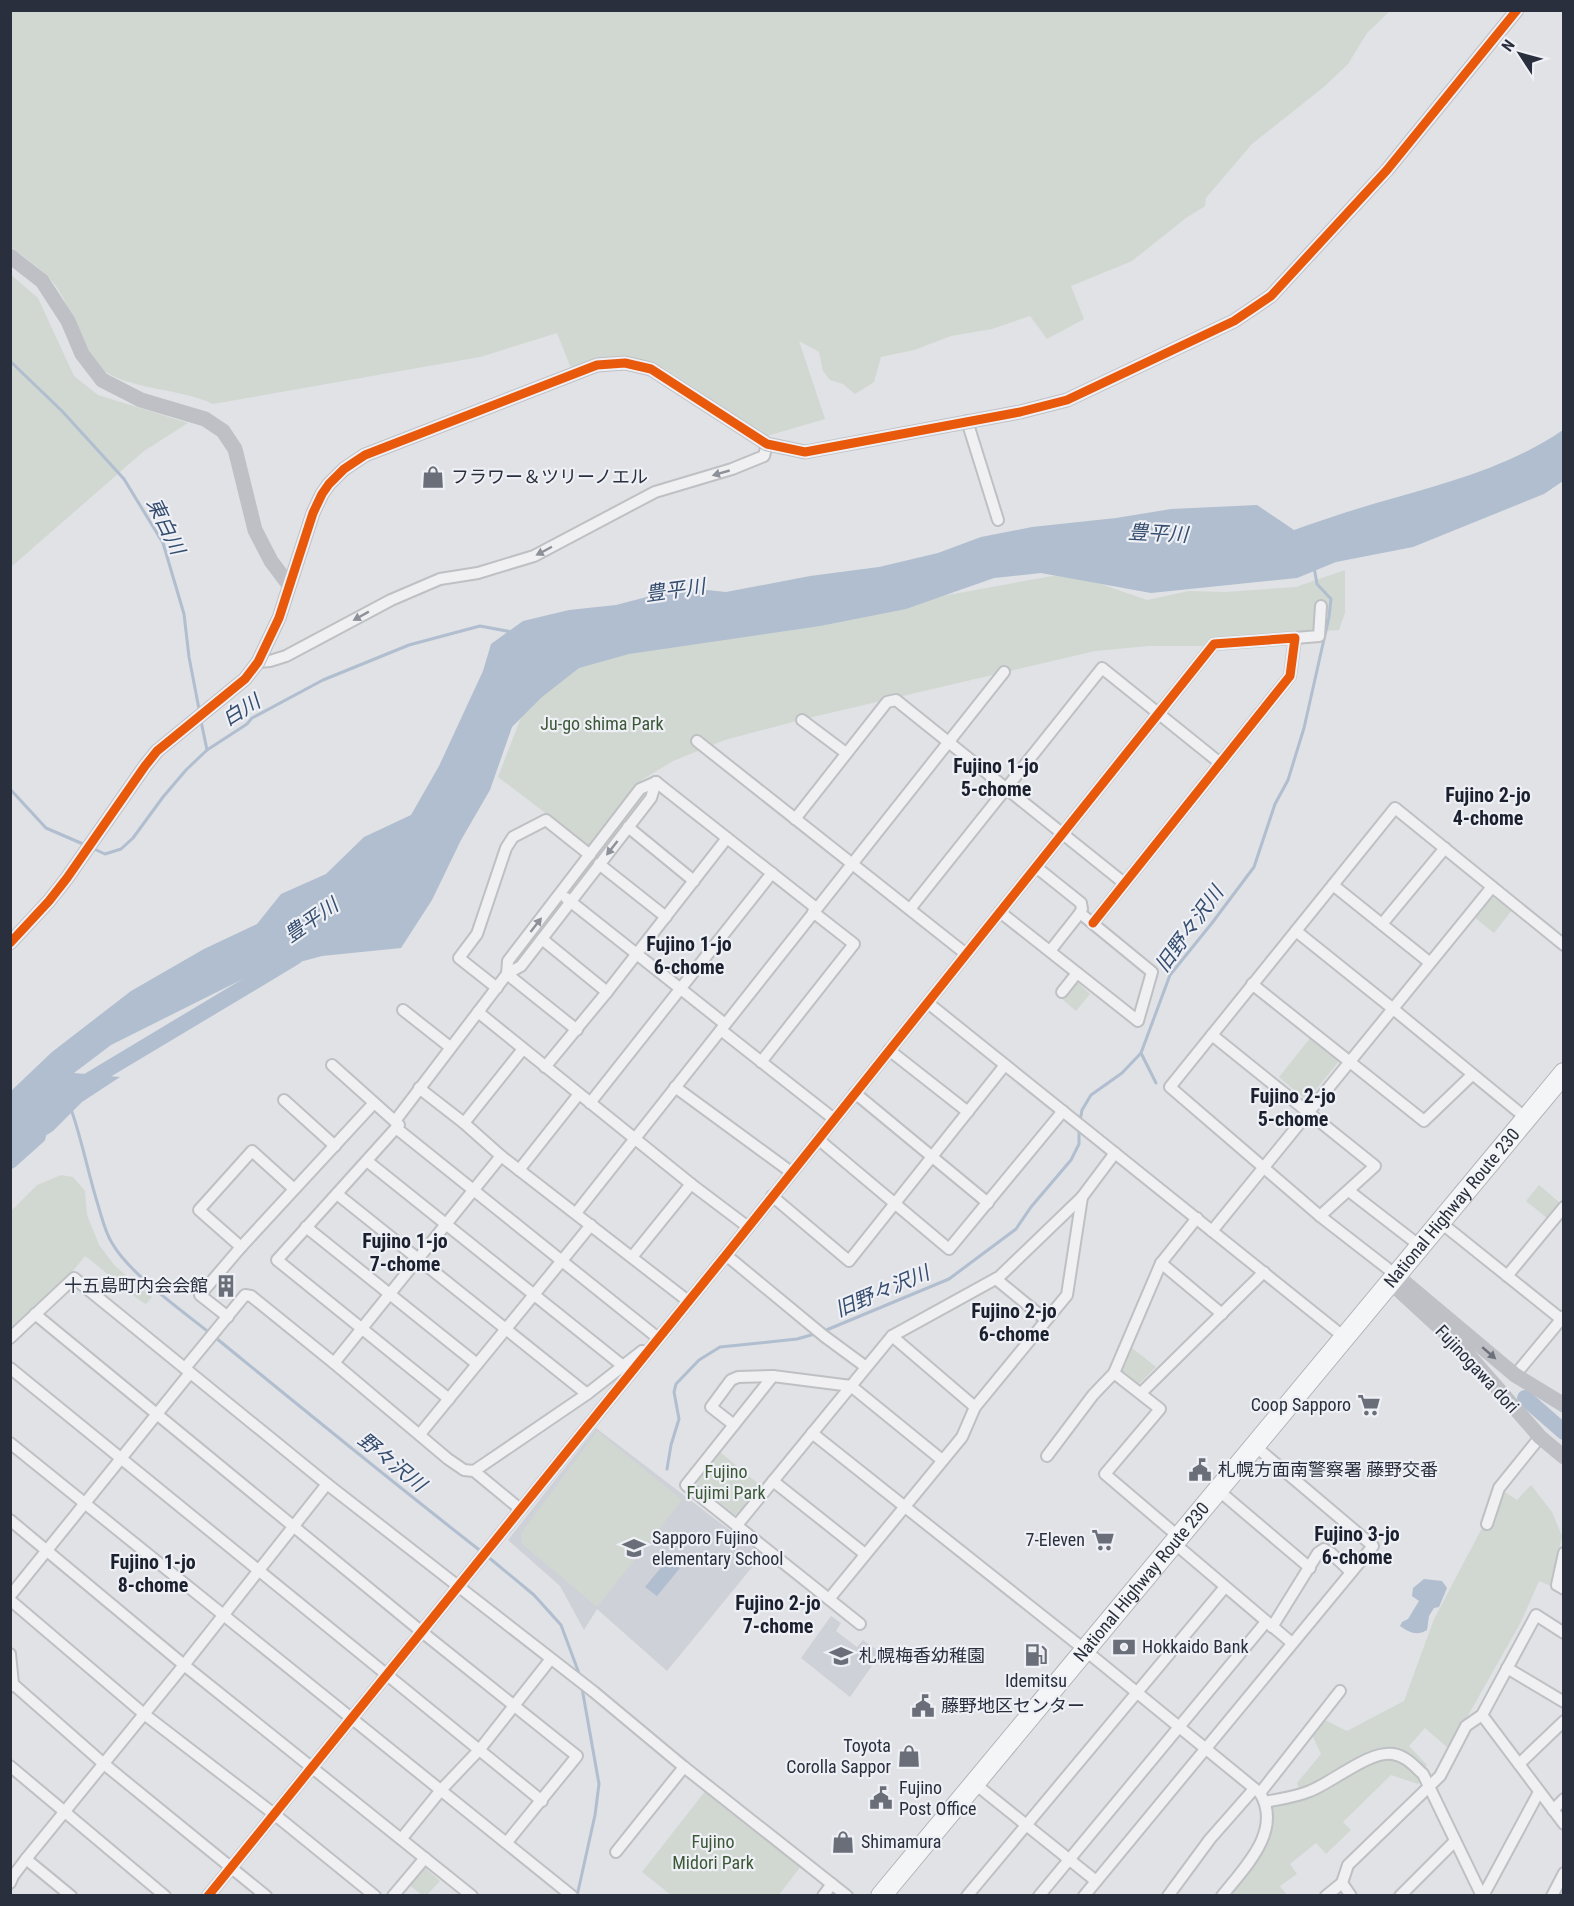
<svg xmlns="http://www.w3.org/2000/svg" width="1574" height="1906" viewBox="0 0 1574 1906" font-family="'Roboto Condensed','Noto Sans JP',sans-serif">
<rect width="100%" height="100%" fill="#e0e2e5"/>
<g fill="#cfd1d8">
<path d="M596 1428 762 1555 667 1671 597 1609 584 1630 560 1586 508 1540Z"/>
<path d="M831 1616 841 1623 836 1631 857 1647 863 1640 881 1653 850 1697 801 1658Z"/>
</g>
<g fill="#d1d8d1">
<path d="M10 11H1390L1367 33 1348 64 1325 86 1252 144 1206 198 1205 206 1186 218 1132 261 1071 286 1084 319 1047 339 1030 316 992 329 951 336 914 350 881 357 874 382 855 394 843 384 830 380 823 371 819 352 799 341 825 419 767 436 664 368 622 356 571 368 557 333 480 357 213 404C181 388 125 390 99 367 79 349 74 316 61 294 50 274 28 260 11 247Z"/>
<path d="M10 274 38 298 74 376 98 395 188 423 144 451 11 567Z"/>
<path d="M1345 570V613L1339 630 1223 639 1205 646H1149L1095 651 800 720 725 740 673 761 640 781 590 847 498 777 520 720 544 680 576 656 876 608 1069 573 1147 600 1189 591 1226 592 1296 587Z"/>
<path d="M1491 896 1512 910 1494 933 1474 917Z"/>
<path d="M1076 981 1090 994 1076 1011 1062 999Z"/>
<path d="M1311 1037 1339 1061 1307 1101 1279 1077Z"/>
<path d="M61 1175 73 1177 85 1191 87 1215 99 1245 115 1266 152 1297 146 1304C124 1291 106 1271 85 1256L69 1276 11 1331V1211L37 1185Z"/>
<path d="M1539 1185 1560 1203 1547 1218 1526 1201Z"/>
<path d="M1132 1348 1156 1367 1139 1384 1122 1371Z"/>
<path d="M597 1431 682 1500 597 1607 522 1544 521 1533Z"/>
<path d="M720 1452 761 1486 739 1514 735 1515 698 1485 697 1481Z"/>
<path d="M1531 1485 1552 1512 1562 1536 1551 1586 1539 1581 1521 1622 1449 1749 1425 1728 1409 1746 1427 1765 1418 1784 1391 1775 1343 1822 1351 1830 1326 1854 1316 1843 1290 1864 1297 1874 1280 1886 1287 1895 1226 1896 1269 1838 1272 1824 1271 1804 1302 1797 1297 1783 1321 1754 1311 1733 1323 1719 1347 1731 1404 1701 1434 1619 1502 1490 1517 1500Z"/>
<path d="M706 1790 801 1866 778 1896 671 1895 642 1872Z"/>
<path d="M424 1867 440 1881 427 1895H422L409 1885Z"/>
</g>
<g fill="#b0becf">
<path d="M1563 430V481L1544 494 1413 547 1336 562 1297 578 1151 593 1041 573 994 578 906 609 820 626 629 654 579 668 542 697 512 727 490 790 461 840 432 900 401 948 322 956 251 975 111 1045 74 1073 120 1077 82 1102 53 1131 11 1158V1091L52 1052 131 991 204 949 257 924 281 894 326 874 364 837 411 815 439 766 483 671 491 644 523 621 569 610 616 605 658 594 688 588 726 592 810 576 879 567 938 553 981 537 1032 527 1116 518 1171 509 1257 505 1294 530C1320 521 1346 512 1373 504 1438 485 1506 469 1563 430Z"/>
<path d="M668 1559 680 1568 657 1596 645 1587Z"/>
<path d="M1424 1579 1442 1581 1447 1588 1439 1607 1434 1608 1429 1616 1427 1630C1417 1636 1410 1633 1400 1626L1402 1622 1408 1619 1419 1601 1412 1596 1413 1588Z"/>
</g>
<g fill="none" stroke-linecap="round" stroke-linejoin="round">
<g stroke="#b0becf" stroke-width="3">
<path d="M10 361 62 411 124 479 163 543 184 614 189 657 199 709"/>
<path d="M201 721 207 750"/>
<path d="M10 789 46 828 83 844"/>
<path d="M92 848 105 854 121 849 133 838 163 797 186 770 207 750 247 724 252 718 323 680 409 645 480 626 512 632"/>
<path d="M1141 1053 1156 1083"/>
<path d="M71 1109C82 1140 88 1173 98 1205 102 1218 105 1232 112 1243 130 1275 187 1314 216 1338 304 1410 392 1482 482 1552"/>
<path d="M1080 1121 1082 1110 1091 1095 1122 1073 1141 1053 1170 975 1212 923 1254 867 1275 804 1288 780 1304 728 1329 617 1331 599 1317 584 1314 567"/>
<path d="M824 1331 949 1279 1016 1229 1031 1207 1071 1160 1079 1144V1128"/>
<path d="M667 1469 671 1445 679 1419 674 1392 676 1384 699 1360 720 1347 797 1339 818 1333"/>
<path d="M487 1556 534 1595 561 1625 580 1676"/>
<path d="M577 1896 595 1815 599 1784 582 1688"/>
</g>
<g stroke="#b0becf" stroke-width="16">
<path d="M78 1087 295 957"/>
<path d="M10 1161 38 1136"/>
<path d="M1525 1398 1564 1432"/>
</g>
<g stroke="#bec0c3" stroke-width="14">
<g id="street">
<path d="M967 421 998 520"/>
<path d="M1295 638 1319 636 1321 606"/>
<path d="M258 662 270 661 286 656 391 600 440 579 478 573 534 556 655 492 732 469 764 456 767 444"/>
<path d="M802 720 846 753"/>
<path d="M697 741 966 954"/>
<path d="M656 782 816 908"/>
<path d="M795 819 887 702 896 700 1124 883"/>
<path d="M628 827 694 881"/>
<path d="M599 864 666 917"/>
<path d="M1333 885 1429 962"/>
<path d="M566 898 725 1024"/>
<path d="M910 909 1102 668 1220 763"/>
<path d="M1000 912 1138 1021 1152 972 1080 913 1082 909 1081 903 1036 867"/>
<path d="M1382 924 1445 848"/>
<path d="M1296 931 1392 1008 1526 1118"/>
<path d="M542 939 607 992"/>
<path d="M1050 951 1080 913"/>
<path d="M507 974 508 961 640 789 656 782"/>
<path d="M507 974 577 1030"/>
<path d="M1252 984 1424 1121 1472 1075"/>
<path d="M497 988 459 958 477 934 506 848 513 837 546 820 590 855"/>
<path d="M1062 992 1077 973"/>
<path d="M928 1003 1344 1337"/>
<path d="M403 1010 450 1047"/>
<path d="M478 1012 691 1184 748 1227"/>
<path d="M721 1030 834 1119"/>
<path d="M1212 1035 1375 1166 1320 1216"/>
<path d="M889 1050 968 1112"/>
<path d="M761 1062 854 944 813 912"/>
<path d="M332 1065 399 1125 396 1128 658 1338"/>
<path d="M545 1067 607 992 727 838"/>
<path d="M675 1087 791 1172"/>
<path d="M419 1088 464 1123 501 1156 688 1301"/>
<path d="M855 1093 988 1203"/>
<path d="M284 1100 335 1146"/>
<path d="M590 1103 772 873"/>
<path d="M395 1121 507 974 521 966 651 798 656 782"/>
<path d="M464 1123 523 1049"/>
<path d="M396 1128 277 1260 449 1399"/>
<path d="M818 1139 949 1249 1063 1111"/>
<path d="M367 1161 623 1366"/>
<path d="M519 1170 579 1094"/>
<path d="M1349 1191 1420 1246"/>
<path d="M337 1194 587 1394"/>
<path d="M772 1196 849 1261 1005 1065"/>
<path d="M576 1213 1004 672"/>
<path d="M1440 1222 1561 1319"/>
<path d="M306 1227 477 1364"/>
<path d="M1212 1231 1492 887"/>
<path d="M241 1247 199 1210 252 1151 294 1189"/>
<path d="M726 1255 824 1336 866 1367"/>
<path d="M632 1257 691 1184"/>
<path d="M1161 1263 1222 1314"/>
<path d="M1396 1275 1320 1216 1170 1087 1395 808 1564 945"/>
<path d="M1507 1276 1564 1207"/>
<path d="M996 1279 1046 1320"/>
<path d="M35 1314 422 1632 577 1756 507 1842"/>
<path d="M228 1317 200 1295 241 1247 374 1103"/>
<path d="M892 1336 975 1407 1067 1295 1082 1197"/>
<path d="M10 1338 74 1278 327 1484 594 1692 684 1767 847 1896"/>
<path d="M334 1363 501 1156"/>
<path d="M10 1368 542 1801"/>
<path d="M185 1368 245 1295 251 1296 334 1363 448 1459 464 1470 474 1471 520 1509"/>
<path d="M1114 1373 1160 1409 1105 1474 1179 1537"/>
<path d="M1515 1375 1564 1316"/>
<path d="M773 1376 686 1485 860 1624"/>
<path d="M1141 1393 1264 1272"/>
<path d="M734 1425 711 1407 731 1380 738 1377 773 1376 851 1386 942 1460"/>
<path d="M812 1433 1075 1642 1260 1793C1283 1831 1244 1868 1222 1896"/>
<path d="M420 1434 591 1225"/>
<path d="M10 1443 572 1896"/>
<path d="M1047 1456 1093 1395 1114 1373 1161 1263 1197 1218"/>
<path d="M474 1471 587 1394 642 1351"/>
<path d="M773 1481 865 1554"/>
<path d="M1218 1490 1310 1568"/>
<path d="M10 1520 184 1665 472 1896"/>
<path d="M1487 1524 1499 1488 1540 1437"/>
<path d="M737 1525 892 1336 999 1277 1082 1197 1115 1153"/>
<path d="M1174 1543 1292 1643"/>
<path d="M1564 1553 1557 1585 1564 1589"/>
<path d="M10 1596 190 1373"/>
<path d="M829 1599 962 1437 975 1407"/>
<path d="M10 1600 144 1714 274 1814 375 1896"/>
<path d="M1272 1627 1318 1553 1324 1549 1331 1553 1351 1572"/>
<path d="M10 1654 13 1684 10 1687"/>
<path d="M1507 1668 1564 1702"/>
<path d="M13 1684 104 1764 266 1896"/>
<path d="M1482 1715 1564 1824"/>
<path d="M1519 1764 1564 1721"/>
<path d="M10 1766 165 1896"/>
<path d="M974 1783 1096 1881"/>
<path d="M1260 1793 1340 1691"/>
<path d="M1265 1802C1280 1799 1296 1797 1310 1791 1333 1782 1370 1750 1393 1754 1406 1756 1414 1766 1423 1774L1482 1896"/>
<path d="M1553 1810 1564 1799"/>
<path d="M402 1838 441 1790 480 1749 550 1660"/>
<path d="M616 1852 684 1767"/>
<path d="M26 1859 71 1896"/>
<path d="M10 1883 13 1876 26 1859 184 1665 327 1484"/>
<path d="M1342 1883 1351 1896"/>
<path d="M208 1896 726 1255 1214 644 1295 638 1290 676 1093 923"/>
<path d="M393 1896 425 1858"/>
<path d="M823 1896 832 1884"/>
<path d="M967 1896 1225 1587"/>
<path d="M1039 1896 1266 1622"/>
<path d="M1084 1896 1373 1546 1255 1446"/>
<path d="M1168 1896 1210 1839 1254 1789"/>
<path d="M1326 1896 1342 1883 1348 1865 1440 1776 1466 1726 1482 1715 1536 1615 1564 1633"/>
<path d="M1400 1896 1455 1841"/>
<path d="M1483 1896 1539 1792"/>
<path d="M1552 1896 1564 1873"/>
</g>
</g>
<g stroke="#b3b5ba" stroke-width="22">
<g id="highway">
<path id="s1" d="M881 1896 1564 1073"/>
</g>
</g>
<use href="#street" stroke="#f0f0f2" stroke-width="10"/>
<g stroke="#bec0c5" stroke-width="15">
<path d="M10 256 42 281 68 321 82 354 102 380 141 400 205 419 223 431 235 449 255 530 271 561 289 585"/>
<path d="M10 943 49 901 67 878 145 766 157 751 245 679 258 662 279 618 313 513 322 494 329 484 344 469 365 455 597 365 625 363 651 369 767 444 805 452 1020 412 1067 400 1234 321 1271 296 1387 170 1517 10"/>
<path d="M1396 1275 1515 1375 1564 1405"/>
<path d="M1390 1282 1464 1350 1540 1437 1564 1457"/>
</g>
<use href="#highway" stroke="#f4f5f6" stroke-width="20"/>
<g stroke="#eef0f5" stroke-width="13">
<g id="cycleway">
<path d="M10 943 49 901 67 878 145 766 157 751 245 679 258 662 279 618 313 513 322 494 329 484 344 469 365 455 597 365 625 363 651 369 767 444 805 452 1020 412 1067 400 1234 321 1271 296 1387 170 1517 10"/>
<path d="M208 1896 726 1255 1214 644 1295 638 1290 676 1093 923"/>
</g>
</g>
<use href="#cycleway" stroke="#e8590c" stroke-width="9"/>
</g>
<defs><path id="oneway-solid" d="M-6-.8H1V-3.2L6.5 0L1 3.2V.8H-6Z" transform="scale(1.5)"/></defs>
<g fill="#8c9098">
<use href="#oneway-solid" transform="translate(721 473) rotate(164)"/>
<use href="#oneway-solid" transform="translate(544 551) rotate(152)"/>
<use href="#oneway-solid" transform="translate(361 616) rotate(151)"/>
<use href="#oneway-solid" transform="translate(612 848) rotate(128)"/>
<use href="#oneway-solid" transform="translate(536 925) rotate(-52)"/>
</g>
<use fill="#6c707a" href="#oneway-solid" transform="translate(1489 1353) rotate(41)"/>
<defs>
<g id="shop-bare" transform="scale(1.8)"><path d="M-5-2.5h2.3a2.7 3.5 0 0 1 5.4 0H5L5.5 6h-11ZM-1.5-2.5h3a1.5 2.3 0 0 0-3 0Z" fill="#696e78" stroke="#eef0f5" stroke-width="2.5" paint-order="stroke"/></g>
<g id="building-bare" transform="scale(1.8)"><path d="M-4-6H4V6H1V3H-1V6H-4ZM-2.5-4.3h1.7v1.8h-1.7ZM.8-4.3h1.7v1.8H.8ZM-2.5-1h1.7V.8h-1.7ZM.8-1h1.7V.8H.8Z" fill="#696e78" stroke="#eef0f5" stroke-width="2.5" paint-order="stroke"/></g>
<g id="supermarket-bare" transform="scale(1.8)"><path d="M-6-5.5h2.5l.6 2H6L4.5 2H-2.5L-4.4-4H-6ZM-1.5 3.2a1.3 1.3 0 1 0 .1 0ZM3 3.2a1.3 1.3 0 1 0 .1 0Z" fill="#696e78" stroke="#eef0f5" stroke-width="2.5" paint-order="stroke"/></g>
<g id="civic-bare" transform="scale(1.8)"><path d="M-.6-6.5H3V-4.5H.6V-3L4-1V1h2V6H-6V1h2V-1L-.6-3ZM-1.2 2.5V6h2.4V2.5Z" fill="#696e78" stroke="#eef0f5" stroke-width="2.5" paint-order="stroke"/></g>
<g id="school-bare" transform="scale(1.8)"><path d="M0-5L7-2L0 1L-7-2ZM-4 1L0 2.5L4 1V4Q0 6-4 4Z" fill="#696e78" stroke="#eef0f5" stroke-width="2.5" paint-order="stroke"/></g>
<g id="bank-bare" transform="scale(1.8)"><path d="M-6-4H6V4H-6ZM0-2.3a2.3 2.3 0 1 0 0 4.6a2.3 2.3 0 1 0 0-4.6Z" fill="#696e78" stroke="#eef0f5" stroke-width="2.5" paint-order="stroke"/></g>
<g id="fuel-bare" transform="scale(1.8)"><path d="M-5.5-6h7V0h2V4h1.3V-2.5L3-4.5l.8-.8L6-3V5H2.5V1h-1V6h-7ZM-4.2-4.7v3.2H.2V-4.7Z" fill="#696e78" stroke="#eef0f5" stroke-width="2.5" paint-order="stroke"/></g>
</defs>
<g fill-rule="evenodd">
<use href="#shop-bare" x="433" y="477"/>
<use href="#building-bare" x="226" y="1286"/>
<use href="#supermarket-bare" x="1369" y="1405"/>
<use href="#civic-bare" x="1200" y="1470"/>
<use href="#supermarket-bare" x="1103" y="1540"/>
<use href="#school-bare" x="634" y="1548"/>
<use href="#bank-bare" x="1124" y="1647"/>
<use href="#fuel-bare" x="1036" y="1655"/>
<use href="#school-bare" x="841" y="1656"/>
<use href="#civic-bare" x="923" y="1706"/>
<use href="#shop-bare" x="909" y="1756"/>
<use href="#civic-bare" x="881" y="1798"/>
<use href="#shop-bare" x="843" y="1842"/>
</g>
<g text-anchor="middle" stroke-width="4.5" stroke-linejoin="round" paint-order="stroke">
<g font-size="18" fill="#292f3d" stroke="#eef0f5" text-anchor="start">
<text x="451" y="483">フラワー＆ツリーノエル</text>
<text x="208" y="1292" text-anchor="end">十五島町内会会館</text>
<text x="1351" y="1411" text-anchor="end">Coop Sapporo</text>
<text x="1218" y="1476">札幌方面南警察署 藤野交番</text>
<text x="652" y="1544">Sapporo Fujino<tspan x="652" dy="21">elementary School</tspan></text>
<text x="1085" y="1546" text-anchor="end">7-Eleven</text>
<text x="1142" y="1653">Hokkaido Bank</text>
<text x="859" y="1662">札幌梅香幼稚園</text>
<text x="1036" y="1687" text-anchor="middle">Idemitsu</text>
<text x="941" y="1712">藤野地区センター</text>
<text x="891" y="1752" text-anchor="end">Toyota<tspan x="891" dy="21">Corolla Sappor</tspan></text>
<text x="899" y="1794">Fujino<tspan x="899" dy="21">Post Office</tspan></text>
<text x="861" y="1848">Shimamura</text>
</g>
<g font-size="18" fill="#3c5837" stroke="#eef0f5">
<text x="602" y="730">Ju-go shima Park</text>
<text x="726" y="1478">Fujino<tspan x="726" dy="21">Fujimi Park</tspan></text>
<text x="713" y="1848">Fujino<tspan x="713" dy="21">Midori Park</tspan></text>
</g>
<g font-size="18" fill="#292f3d" stroke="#eef0f5">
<text dy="6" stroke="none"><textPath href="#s1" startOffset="894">National Highway Route 230</textPath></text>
<text transform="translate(1477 1369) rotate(47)" y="6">Fujinogawa dori</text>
<text dy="6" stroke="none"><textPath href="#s1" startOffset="408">National Highway Route 230</textPath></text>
</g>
<g font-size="20" font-style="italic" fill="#354d6e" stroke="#eef0f5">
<text transform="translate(166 526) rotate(64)" y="7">東白川</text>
<text transform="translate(1158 533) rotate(3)" y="7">豊平川</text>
<text transform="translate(675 590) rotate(-8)" y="7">豊平川</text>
<text transform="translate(241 710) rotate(-32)" y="7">白川</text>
<text transform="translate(311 920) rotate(-35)" y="7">豊平川</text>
<text transform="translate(1189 929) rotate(-54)" y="7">旧野々沢川</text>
<text transform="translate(882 1291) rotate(-23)" y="7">旧野々沢川</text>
<text transform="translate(392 1462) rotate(39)" y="7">野々沢川</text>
</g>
<g font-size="20" font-weight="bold" fill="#1b202e" stroke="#eef0f5">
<text x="996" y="773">Fujino 1-jo<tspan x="996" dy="23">5-chome</tspan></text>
<text x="1488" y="802">Fujino 2-jo<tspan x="1488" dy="23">4-chome</tspan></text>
<text x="689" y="951">Fujino 1-jo<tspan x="689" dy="23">6-chome</tspan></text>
<text x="1293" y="1103">Fujino 2-jo<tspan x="1293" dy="23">5-chome</tspan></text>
<text x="405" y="1248">Fujino 1-jo<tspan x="405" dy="23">7-chome</tspan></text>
<text x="1014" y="1318">Fujino 2-jo<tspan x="1014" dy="23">6-chome</tspan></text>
<text x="1357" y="1541">Fujino 3-jo<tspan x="1357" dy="23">6-chome</tspan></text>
<text x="153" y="1569">Fujino 1-jo<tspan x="153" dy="23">8-chome</tspan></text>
<text x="778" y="1610">Fujino 2-jo<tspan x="778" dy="23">7-chome</tspan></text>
</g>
</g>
<rect width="1574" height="1906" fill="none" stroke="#292f3d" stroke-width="24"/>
<g transform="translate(1520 54) rotate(306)" stroke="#eef0f5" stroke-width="4.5" paint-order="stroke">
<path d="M0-4.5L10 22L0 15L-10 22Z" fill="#292f3d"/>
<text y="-9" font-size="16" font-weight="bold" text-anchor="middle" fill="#292f3d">N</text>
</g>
</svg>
